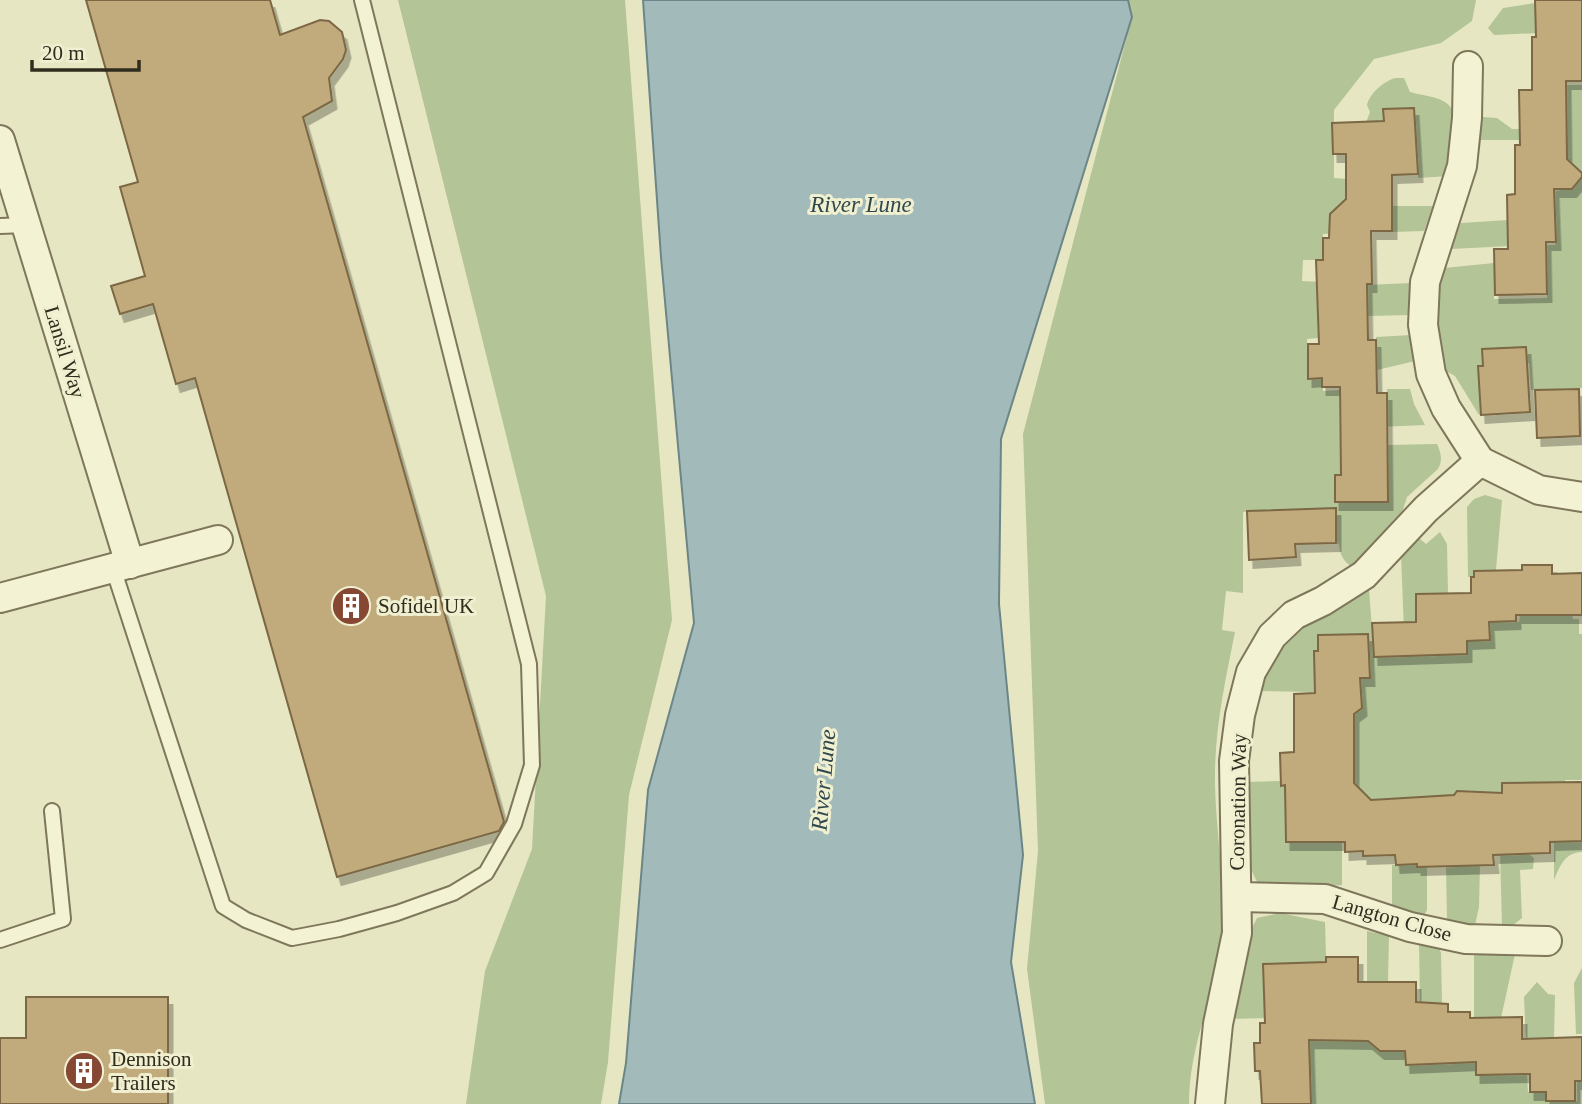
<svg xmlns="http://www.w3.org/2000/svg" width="1582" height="1104" viewBox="0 0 1582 1104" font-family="Georgia,serif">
<defs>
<filter id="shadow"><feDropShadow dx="4.5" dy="8" stdDeviation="0" flood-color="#0004"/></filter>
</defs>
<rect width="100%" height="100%" fill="#e7e6c2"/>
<g fill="#b3c497">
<path d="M398 0H625L672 620 629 795 608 1062 601 1104H466L485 971 532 849 546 596Z"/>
<path d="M1128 0H1476L1472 21 1441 43 1374 59 1334 110V178L1347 179 1346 209 1335 210 1330 214V221L1346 233 1323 234V260H1303L1302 281 1322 282 1317 287 1318 338 1307 339 1308 378H1322L1323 391 1339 390 1340 445 1348 475H1335L1348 502H1387V445L1437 444C1441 453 1443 460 1438 469L1407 497 1401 516 1353 568C1343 561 1340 555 1339 544L1336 543 1335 513 1294 510 1243 512V593L1226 591 1222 630 1235 632C1225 682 1214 732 1215 784 1216 837 1227 890 1221 943 1214 1000 1189 1044 1189 1104H1045L1027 969 1038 851 1023 434 1132 17Z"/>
<path d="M1535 3 1536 25 1539 33 1494 35 1488 28 1503 8Z"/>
<path d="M1395 78H1404L1410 92C1426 97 1450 96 1454 115L1449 176 1418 178 1414 108 1384 109V125L1364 128 1370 112 1367 105C1370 93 1383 82 1395 78Z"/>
<path d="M1566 85H1582V388L1531 390 1529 363 1501 364 1482 349 1483 366H1479L1481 415H1479L1455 376 1442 369 1436 331V301L1444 268 1494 263V299L1547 298V245H1555L1556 242 1555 191 1562 190V185L1581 172 1575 166H1562L1567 139Z"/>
<path d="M1483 117 1497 118 1512 129H1519L1524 140H1480Z"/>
<path d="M1392 206H1433L1424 231 1393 232Z"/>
<path d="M1508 220 1511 246 1451 249 1461 223Z"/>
<path d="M1411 283V315L1368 316 1367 285Z"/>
<path d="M1411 335 1415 361 1377 370 1376 337Z"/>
<path d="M1387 389H1410L1414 404 1425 425 1378 427 1387 416Z"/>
<path d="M1485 495 1502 500 1496 570 1475 571 1474 577H1468L1467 507 1474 499Z"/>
<path d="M1440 532 1447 544 1448 593 1416 594V626L1490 639 1489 622H1519L1520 615 1572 614 1573 619H1579V634H1582V780H1565L1566 798 1502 804 1464 792H1457L1452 798H1396L1397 818 1364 806V793L1358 788H1352L1343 713 1356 712 1362 708 1354 634 1318 636 1315 692 1259 691 1277 654 1295 632 1311 622 1344 606 1369 589 1374 656 1405 655 1401 555 1419 538 1426 544Z"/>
<path d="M1281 781V786L1288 785 1285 803 1286 842H1342V885L1290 889 1263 887 1257 882 1249 865 1246 782Z"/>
<path d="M1554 838 1582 841V852C1565 852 1560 866 1554 880Z"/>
<path d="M1500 851 1528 854 1534 858 1533 869 1520 870 1522 918 1512 926H1502Z"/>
<path d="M1417 864 1418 867 1427 866V910L1423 917 1392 905V865Z"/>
<path d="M1480 865 1479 907 1475 925 1447 922 1446 866Z"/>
<path d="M1280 913 1325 922 1327 990 1373 1036V1046L1380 1051 1475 1049V1075L1527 1074 1528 1092H1546V1101H1577V1081H1582V1104H1311L1309 1041 1325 1040V1023L1307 963 1263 964 1264 1007 1269 1018 1231 1019 1249 934 1257 918Z"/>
<path d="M1367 931 1389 936 1388 982H1367Z"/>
<path d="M1419 943 1439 947 1441 953 1442 1003 1420 1004Z"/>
<path d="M1474 951 1515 954 1501 1018 1474 1026Z"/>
<path d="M1582 968V1034H1576L1574 983Z"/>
<path d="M1537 982 1548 994 1555 995 1554 1038H1537L1526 1042 1524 997Z"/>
</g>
<path fill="#a3baba" stroke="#6c8687" stroke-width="2" d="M643 0H1128L1132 17 1001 439 999 604 1023 855 1011 962 1035 1104H619L626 1063 648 790 694 623 661 257Z"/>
<g fill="#c1ab7c" stroke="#7b6844" stroke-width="2" filter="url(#shadow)">
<path d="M86 0H270L280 35 320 20 329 21 342 32 346 50 343 59 329 78 332 101 303 117 504 822 499 831 337 877 195 378 176 384 153 304 120 314 111 286 145 276 120 187 138 182Z"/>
<path d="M1535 0H1582V81H1566L1567 159 1582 173V177L1572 189H1554L1556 242H1546L1547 294 1495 295 1494 249H1508L1507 195 1515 194V145H1520L1519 90H1532V37H1536Z"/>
<path d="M1414 108 1418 174 1392 175V231H1371L1372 284H1367L1368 340H1376L1377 393H1387L1388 502H1335V475H1341L1340 387H1322V378L1308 379V344H1319L1316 260H1323V238H1329L1330 214 1346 199V154H1333L1332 123 1384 121 1383 109Z"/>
<path d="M1526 347 1530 412 1481 415 1478 366H1483L1482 349Z"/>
<path d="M1579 389 1580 436 1537 438 1535 390Z"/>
<path d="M1336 508V543L1295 544 1296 557 1249 560 1247 511Z"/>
<path d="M1522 565H1552V574L1582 573V615H1516V621L1489 622 1490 640 1467 641V654L1374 657 1372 623 1416 622V594L1471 593V577H1474V571L1522 570Z"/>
<path d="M1368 634 1370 678H1360L1362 708 1354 714V783L1371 800 1454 795 1457 791 1502 793V783L1582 782V841L1550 842V853L1493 855 1494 865 1417 867V864L1396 865 1395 855 1363 856V851L1345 852V842H1286L1285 785 1281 786 1280 753 1294 752V694L1315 693 1314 651H1318V635Z"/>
<path d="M1326 957H1358V982H1416V1002L1448 1004V1012H1470V1018L1522 1017V1039L1582 1037V1081H1575V1101H1546V1092H1530V1074L1476 1075V1062L1406 1065 1405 1051H1380L1368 1041 1309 1040 1311 1104H1262L1260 1071H1255L1254 1043H1260V1023H1265L1263 964 1326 962Z"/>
<path d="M26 997H168V1104H0V1038H26Z"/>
</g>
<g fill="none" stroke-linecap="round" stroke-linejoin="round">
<g stroke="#7f775b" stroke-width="18">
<g id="service">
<path d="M0 226 26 225"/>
<path d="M113 568 223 906 246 920 292 938 339 929 397 913 453 893 486 873 514 824 532 765 529 664 362 0"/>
<path d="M0 940 63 919 52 811"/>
</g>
</g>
<g stroke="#7f775b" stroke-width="32">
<g id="minor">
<path d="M1468 66 1467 118 1462 166 1425 282 1423 325 1431 374 1446 408 1480 461"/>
<path d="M0 140 130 564"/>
<path d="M1480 461 1539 490 1582 497"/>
<path d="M0 598 218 540"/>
<path d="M1238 897 1325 899 1410 927 1466 939 1547 941"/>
<path d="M1210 1104 1218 1024 1237 933 1234 761 1240 715 1251 672 1272 636 1294 615 1323 601 1364 575 1426 509 1480 461"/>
</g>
</g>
<use href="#service" stroke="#f3f2d3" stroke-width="14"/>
<use href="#minor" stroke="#f3f2d3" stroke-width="28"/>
</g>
<defs>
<g id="building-disc" transform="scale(2.0125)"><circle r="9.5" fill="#864833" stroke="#f0efd0"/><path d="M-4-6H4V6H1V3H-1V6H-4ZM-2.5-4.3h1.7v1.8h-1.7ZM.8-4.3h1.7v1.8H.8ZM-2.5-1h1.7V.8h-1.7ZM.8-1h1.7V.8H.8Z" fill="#fff"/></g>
</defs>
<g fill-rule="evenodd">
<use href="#building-disc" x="351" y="606"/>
<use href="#building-disc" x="84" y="1071"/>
</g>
<g text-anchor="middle" stroke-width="6" stroke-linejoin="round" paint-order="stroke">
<g font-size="21" fill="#302c1e" stroke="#f0efd0">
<text transform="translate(65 352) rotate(73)" y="7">Lansil Way</text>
<text transform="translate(1238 802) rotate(-89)" y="7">Coronation Way</text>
<text transform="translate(1392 918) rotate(16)" y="7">Langton Close</text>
</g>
<g font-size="21" fill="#302c1e" stroke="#f0efd0" text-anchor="start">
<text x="378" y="613">Sofidel UK</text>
<text x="111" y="1066">Dennison<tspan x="111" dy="24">Trailers</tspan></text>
</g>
<g font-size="23" font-style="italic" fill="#2f484e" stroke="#f0efd0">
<text x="861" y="212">River Lune</text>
<text transform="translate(823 780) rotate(-85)" y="8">River Lune</text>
</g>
</g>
<path d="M32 60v10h107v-10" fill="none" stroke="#302c1e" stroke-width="3.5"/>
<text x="42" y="60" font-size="21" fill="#302c1e" stroke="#f0efd0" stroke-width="5" paint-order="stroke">20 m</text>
</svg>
